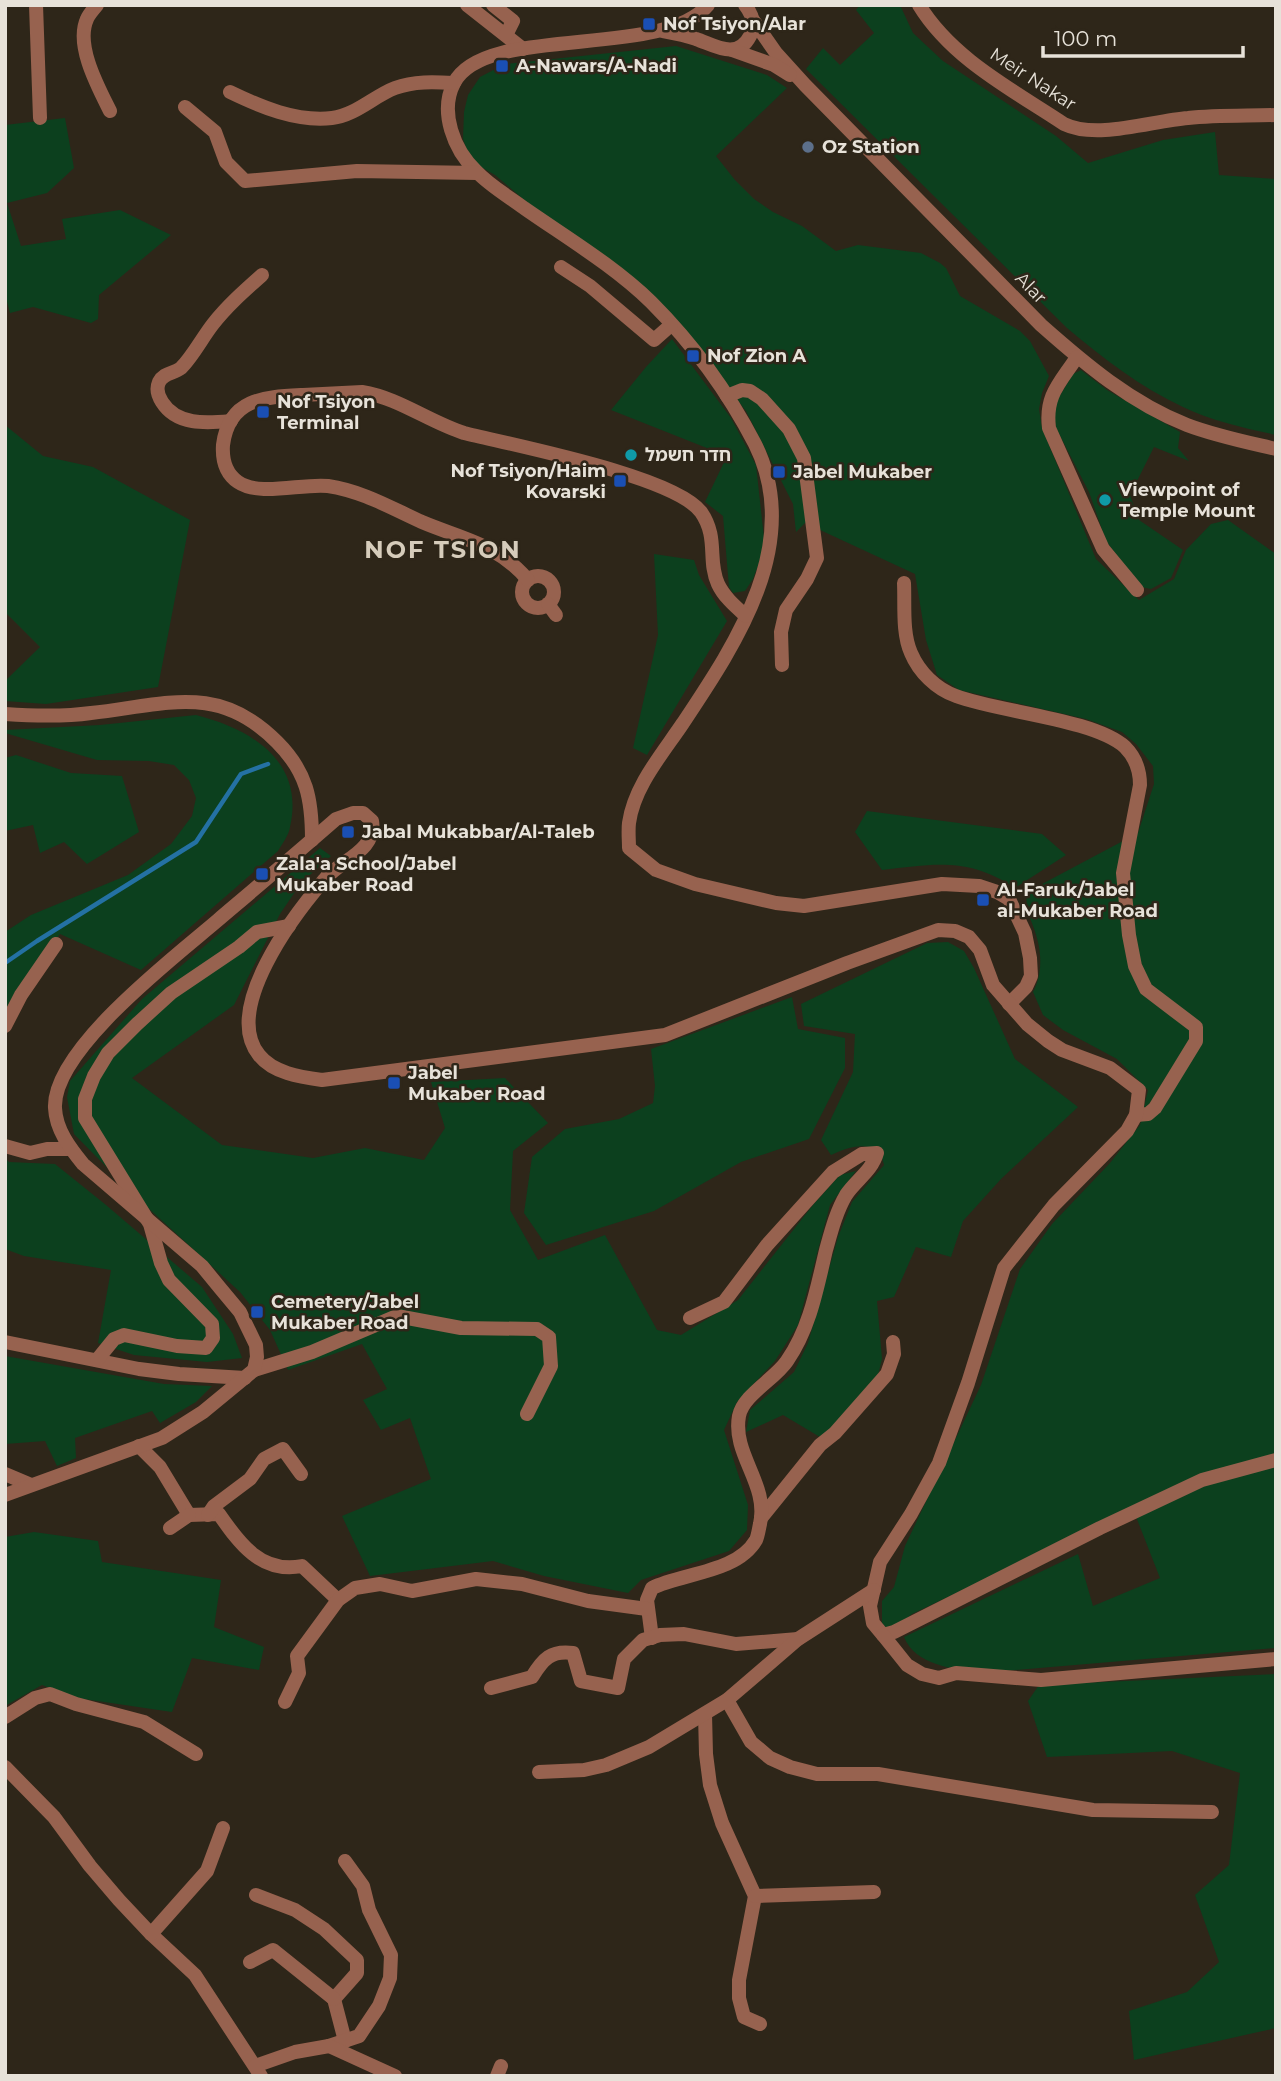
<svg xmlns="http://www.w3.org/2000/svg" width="1281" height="2081" viewBox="0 0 1281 2081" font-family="Montserrat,'Noto Sans Hebrew',sans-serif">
<rect width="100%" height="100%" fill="#2e2619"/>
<g fill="#0c401e">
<path d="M860 5H900L913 33 943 61 1056 136 1088 163 1163 140 1215 132 1219 175 1276 179V435C1244 428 1212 421 1183 407 1140 387 1103 358 1067 328L806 69 823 48 840 65 874 33 856 10Z"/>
<path d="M676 46 767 75 787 88 716 156 735 180 754 199 773 212 802 226 836 251 858 245 921 253 940 263 946 268 960 296 1020 331 1030 341 1049 376 1042 393 1039 409 1042 428 1096 559 1139 600 1174 579 1186 550 1211 524 1228 520 1276 554V1648L979 1673C954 1669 915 1665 904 1637L1078 1554 1093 1606 1160 1578 1133 1509 912 1614 890 1632 882 1623V1601L894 1587 905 1546 981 1385 1020 1269 1052 1224 1110 1163 1140 1125 1148 1090 1117 1059 1063 1030 1043 1015 1033 992C1041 977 1042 959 1038 942 1034 923 1024 912 1027 892L1138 833 1154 784 1153 766 1136 744 1122 732 1086 719 959 690 937 675 926 640 915 574 805 523 796 532 793 504 746 411 695 346 495 175 481 167 468 153 463 139 464 112 468 95 480 77 505 64Z"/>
<path d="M65 118 74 168 47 193 7 203 21 246 66 239 62 219 120 210 171 235 99 295 98 319 91 323 33 307 10 313 5 294V125Z"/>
<path d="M672 339 731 418 756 465 765 547 753 579 745 591 733 593 729 587 723 516 705 502 727 456 611 410 646 367Z"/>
<path d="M1081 370 1107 390 1180 432 1178 448 1189 461 1154 447 1130 495 1139 520 1183 550 1171 578 1151 589 1141 587 1106 541 1089 492 1056 428 1053 407 1073 374Z"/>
<path d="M5 425 43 456 93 467 190 520 158 687 46 704 5 701V681L40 647 5 612Z"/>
<path d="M654 554 694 560 699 575 727 621 647 755 633 748 658 635Z"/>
<path d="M196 715C251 729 305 761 290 827 289 835 282 844 278 851L141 970 60 934 15 993 5 1015V932L31 915 128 875 171 844 192 816 196 798 189 780 174 765 149 761 97 760 5 733V730L100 725Z"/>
<path d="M16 755 71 773 122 776 139 832 87 864 64 842 40 853 33 825 5 831V758Z"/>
<path d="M867 811 1042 834 1066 855 1015 888C968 857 935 864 882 870L855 832Z"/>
<path d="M320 848 331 856 301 883 280 914 234 1005 132 1078 222 1145 313 1158 365 1148 424 1160 445 1128 431 1082 505 1078 548 1123 513 1151 510 1210 538 1260 605 1235 657 1330 681 1335 738 1300 813 1205 840 1175 856 1171 830 1205 798 1325 775 1361 737 1402 724 1430 748 1505 747 1530 729 1551 641 1580 628 1593 544 1576 493 1561 370 1576 342 1516 431 1479 410 1418 381 1430 363 1400 387 1389 362 1344 288 1370 270 1330 240 1292 135 1196 74 1134 67 1097 70 1081 142 999Z"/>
<path d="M948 942 964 951 974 968 1015 1059 1078 1107 1001 1179 963 1221 951 1257 916 1247 894 1297 877 1301 882 1359 874 1391 830 1443 783 1415 746 1432 750 1410 794 1372 808 1343 838 1237 852 1202 884 1165 880 1151C862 1142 849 1147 831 1155L821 1140 853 1072 855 1034 804 1026 801 1004 927 943Z"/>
<path d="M792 997 798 1029 845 1038V1068L809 1139 741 1162 654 1211 546 1245 524 1213 532 1157 565 1129 619 1119 653 1103 655 1086 651 1049Z"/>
<path d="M5 1158 9 1162 55 1164 106 1205 202 1287 233 1334 242 1358 207 1362 134 1355 98 1343 111 1270 24 1256 5 1249Z"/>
<path d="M5 1356 164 1384 212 1386 196 1402 160 1423 152 1411 75 1438 76 1458 57 1466 45 1441 5 1444Z"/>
<path d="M34 1532 98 1541 102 1562 221 1580 214 1627 264 1647 259 1670 192 1658 172 1712 77 1698 42 1685 5 1706V1537Z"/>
<path d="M1276 1674V2028L1134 2060 1129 2011 1187 1992 1219 1962 1195 1895 1229 1865 1240 1773 1172 1751 1047 1757 1028 1701 1039 1685Z"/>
</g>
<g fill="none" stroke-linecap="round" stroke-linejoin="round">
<path stroke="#2471a3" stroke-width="4.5" d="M5 963 37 941 196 842 241 774 268 764"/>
<g stroke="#97624f" stroke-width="14">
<path d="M36 5 40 118"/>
<path d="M97 5C94 9 89 14 87 19 75 45 98 87 110 111"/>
<path d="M467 5 523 49"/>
<path d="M493 5 513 21 506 35"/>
<path d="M708 5C662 60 485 23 454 83 439 112 454 150 476 171 490 186 508 196 524 208 567 238 614 266 651 302 692 343 728 392 755 444 804 542 737 642 683 723 663 753 634 786 629 823 628 831 629 840 629 848L656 870 695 884 776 903 804 906 942 884 979 886 997 892 1009 899 1025 933 1030 958 1031 976 1026 987 1009 1004"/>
<path d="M919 5C952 59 1013 90 1064 124 1097 140 1151 121 1188 118 1217 115 1247 116 1276 115"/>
<path d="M753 20 776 53 805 85 1041 325C1085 364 1131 403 1187 425 1216 436 1246 442 1276 449"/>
<path d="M663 31C674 33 685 35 696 39 714 45 737 61 750 36 756 25 752 14 745 5"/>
<path d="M732 50 774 65 790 75"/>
<path d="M230 92C261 107 296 122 332 118 356 115 374 96 395 88 414 81 434 82 454 83"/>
<path d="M185 107 215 132 226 162 245 181 357 171 477 173"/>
<path d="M561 267 590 286 654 340 671 325"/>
<path d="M1077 357C1060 383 1045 395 1049 428L1103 549 1137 590"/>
<path d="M727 396 742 390 750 391 762 399 789 429 804 458 817 558 807 579 786 610 781 632 782 665"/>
<path d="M231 421C207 423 177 426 162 402 158 396 156 389 159 382 164 372 174 374 181 368 193 356 202 338 213 324 227 306 244 291 262 275"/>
<circle cx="538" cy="592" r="16"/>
<path d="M528 580C498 544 462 539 422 522 391 508 362 491 328 486 302 483 260 497 238 482 225 473 222 460 223 445 229 398 265 397 303 395 323 394 342 393 362 392 399 398 429 422 464 433 512 445 674 476 701 512 719 538 707 560 718 584 724 597 736 607 746 616"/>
<path d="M904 583C905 605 902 633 911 653 919 672 936 689 956 696 998 712 1094 719 1125 747 1136 758 1140 770 1140 785L1123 873 1129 935 1135 966 1146 989 1196 1027V1041L1155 1108 1148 1114 1136 1115"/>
<path d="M548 604 556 615"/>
<path d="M5 714C34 716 63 717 91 713 165 705 218 682 277 742 307 772 312 799 312 840"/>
<path d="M5 1026 21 995 56 944"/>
<path d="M5 1146 30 1153 47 1149H71"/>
<path d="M5 1342 139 1369 179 1374 245 1378"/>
<path d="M97 1360 114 1339 124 1335 177 1346 206 1348 213 1338 212 1324 169 1280 161 1263 150 1224 85 1118V1099L94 1076 108 1053 137 1024 171 993 239 947 257 932 289 926"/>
<path d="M254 1370 312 1352 397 1316 461 1328 537 1329 549 1337 551 1366 527 1414"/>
<path d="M139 1446 160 1467 189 1515 219 1514C239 1543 261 1574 302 1566L338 1600"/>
<path d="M5 1474 31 1485"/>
<path d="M5 1495 162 1438 203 1412 254 1370 257 1357 256 1345 240 1312 220 1288 202 1266 83 1164C70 1148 56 1130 55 1108 52 1050 176 956 218 920 258 886 297 853 336 819L353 813H363L372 821C377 851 340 860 324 880 294 915 222 1009 259 1055 273 1073 300 1077 322 1080L665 1035 847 963 938 930 955 931 969 937 980 950 993 985 1027 1024 1048 1041 1062 1050 1110 1068 1139 1090 1136 1115 1127 1131 1054 1205 1004 1268 968 1383 939 1463 911 1514 880 1562 870 1606 873 1623 883 1635 894 1632 1100 1528 1202 1480 1276 1460"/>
<path d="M208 1515 214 1506 250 1479 264 1459 283 1449 301 1474"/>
<path d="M761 1518 820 1445 835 1433 887 1374 894 1354 893 1342"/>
<path d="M170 1528 189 1515"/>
<path d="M883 1635 907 1665 922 1674 939 1678 956 1673 1041 1680 1276 1659"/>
<path d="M652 1638 647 1600 652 1588C682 1573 737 1573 756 1540 758 1536 759 1528 760 1524 769 1484 732 1455 739 1416 743 1395 775 1379 787 1361 810 1328 817 1288 826 1250 831 1232 836 1212 846 1195 856 1180 872 1171 877 1153L862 1154 833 1172 767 1245 724 1302 690 1318"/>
<path d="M491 1688 532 1677C543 1659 551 1650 573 1653L581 1681 618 1688 624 1659 643 1640 660 1635 684 1634 736 1644 798 1639"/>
<path d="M727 1700 751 1742 770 1758 790 1767 817 1774H878L1093 1810 1212 1812"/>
<path d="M285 1702 299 1673 297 1656 338 1600 355 1588 380 1584 412 1591 476 1579 522 1584 588 1601 647 1609"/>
<path d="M705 1714 706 1754 710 1785 722 1823 755 1896 739 1980V1998L744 2017 760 2024"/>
<path d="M5 1717 35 1698 50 1694 76 1704 144 1722 196 1754"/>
<path d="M5 1767 54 1817 90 1866 119 1900 151 1934 195 1975 261 2076"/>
<path d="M539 1772 584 1770 606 1765 649 1747 727 1700 798 1639 874 1590"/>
<path d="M256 1895 295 1910 324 1929 357 1960V1973L334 1999 345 2041"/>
<path d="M755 1896 874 1892"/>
<path d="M151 1934 207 1871 223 1828"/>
<path d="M250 1962 273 1950 334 1999"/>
<path d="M329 2046 359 2036 379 2006 390 1978 391 1955 369 1910 363 1886 345 1861"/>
<path d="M255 2066 295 2052 329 2046 395 2076"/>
<path d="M497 2076 501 2066"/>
</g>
</g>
<g fill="#1a4fb4" stroke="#2e2619" stroke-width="2.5">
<rect x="642" y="17" width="14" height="14" rx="3.5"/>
<rect x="495" y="59" width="14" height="14" rx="3.5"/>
<rect x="686" y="349" width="14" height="14" rx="3.5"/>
<rect x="256" y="405" width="14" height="14" rx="3.5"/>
<rect x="772" y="465" width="14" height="14" rx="3.5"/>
<rect x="613" y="474" width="14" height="14" rx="3.5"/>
<rect x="341" y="825" width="14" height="14" rx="3.5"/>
<rect x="255" y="867" width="14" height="14" rx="3.5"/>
<rect x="976" y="893" width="14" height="14" rx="3.5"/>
<rect x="387" y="1076" width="14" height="14" rx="3.5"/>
<rect x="250" y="1305" width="14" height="14" rx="3.5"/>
</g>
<circle fill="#5c6f8a" stroke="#2e2619" stroke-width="2.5" cx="808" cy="147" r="7"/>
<g fill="#0f9aa8" stroke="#2e2619" stroke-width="2.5">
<circle cx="631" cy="455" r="7"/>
<circle cx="1105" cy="500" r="7"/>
</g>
<g text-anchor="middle" stroke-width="5" stroke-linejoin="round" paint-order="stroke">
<g font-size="18" font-weight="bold" fill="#e7e2d9" stroke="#2e2619" text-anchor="start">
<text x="663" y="30">Nof Tsiyon/Alar</text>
<text x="516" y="72">A-Nawars/A-Nadi</text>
<text x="822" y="153">Oz Station</text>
<text x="707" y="362">Nof Zion A</text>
<text x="277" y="408">Nof Tsiyon<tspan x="277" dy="21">Terminal</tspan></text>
<text x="645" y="461">חדר חשמל</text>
<text x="606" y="477" text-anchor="end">Nof Tsiyon/Haim<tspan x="606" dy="21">Kovarski</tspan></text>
<text x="793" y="478">Jabel Mukaber</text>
<text x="1119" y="496">Viewpoint of<tspan x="1119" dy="21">Temple Mount</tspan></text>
<text x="362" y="838">Jabal Mukabbar/Al-Taleb</text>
<text x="276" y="870">Zala'a School/Jabel<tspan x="276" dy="21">Mukaber Road</tspan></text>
<text x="997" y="896">Al-Faruk/Jabel<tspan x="997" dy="21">al-Mukaber Road</tspan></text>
<text x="408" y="1079">Jabel<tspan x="408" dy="21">Mukaber Road</tspan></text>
<text x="271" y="1308">Cemetery/Jabel<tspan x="271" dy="21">Mukaber Road</tspan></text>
</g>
<g font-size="18" fill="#e7e2d9" stroke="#2e2619">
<text transform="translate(1033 79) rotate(33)" y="6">Meir Nakar</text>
<text transform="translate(1031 288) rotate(46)" y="6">Alar</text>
</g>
<g font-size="24" font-weight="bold" letter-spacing="2" fill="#d6ccbb" stroke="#2e2619">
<text x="443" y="558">NOF TSION</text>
</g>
</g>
<rect width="1281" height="2081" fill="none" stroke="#e7e2d9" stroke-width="14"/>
<path d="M1043 46v10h200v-10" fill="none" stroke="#e7e2d9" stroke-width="3.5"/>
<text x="1054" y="46" font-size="21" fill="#e7e2d9" stroke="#2e2619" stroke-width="5" paint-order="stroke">100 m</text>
</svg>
